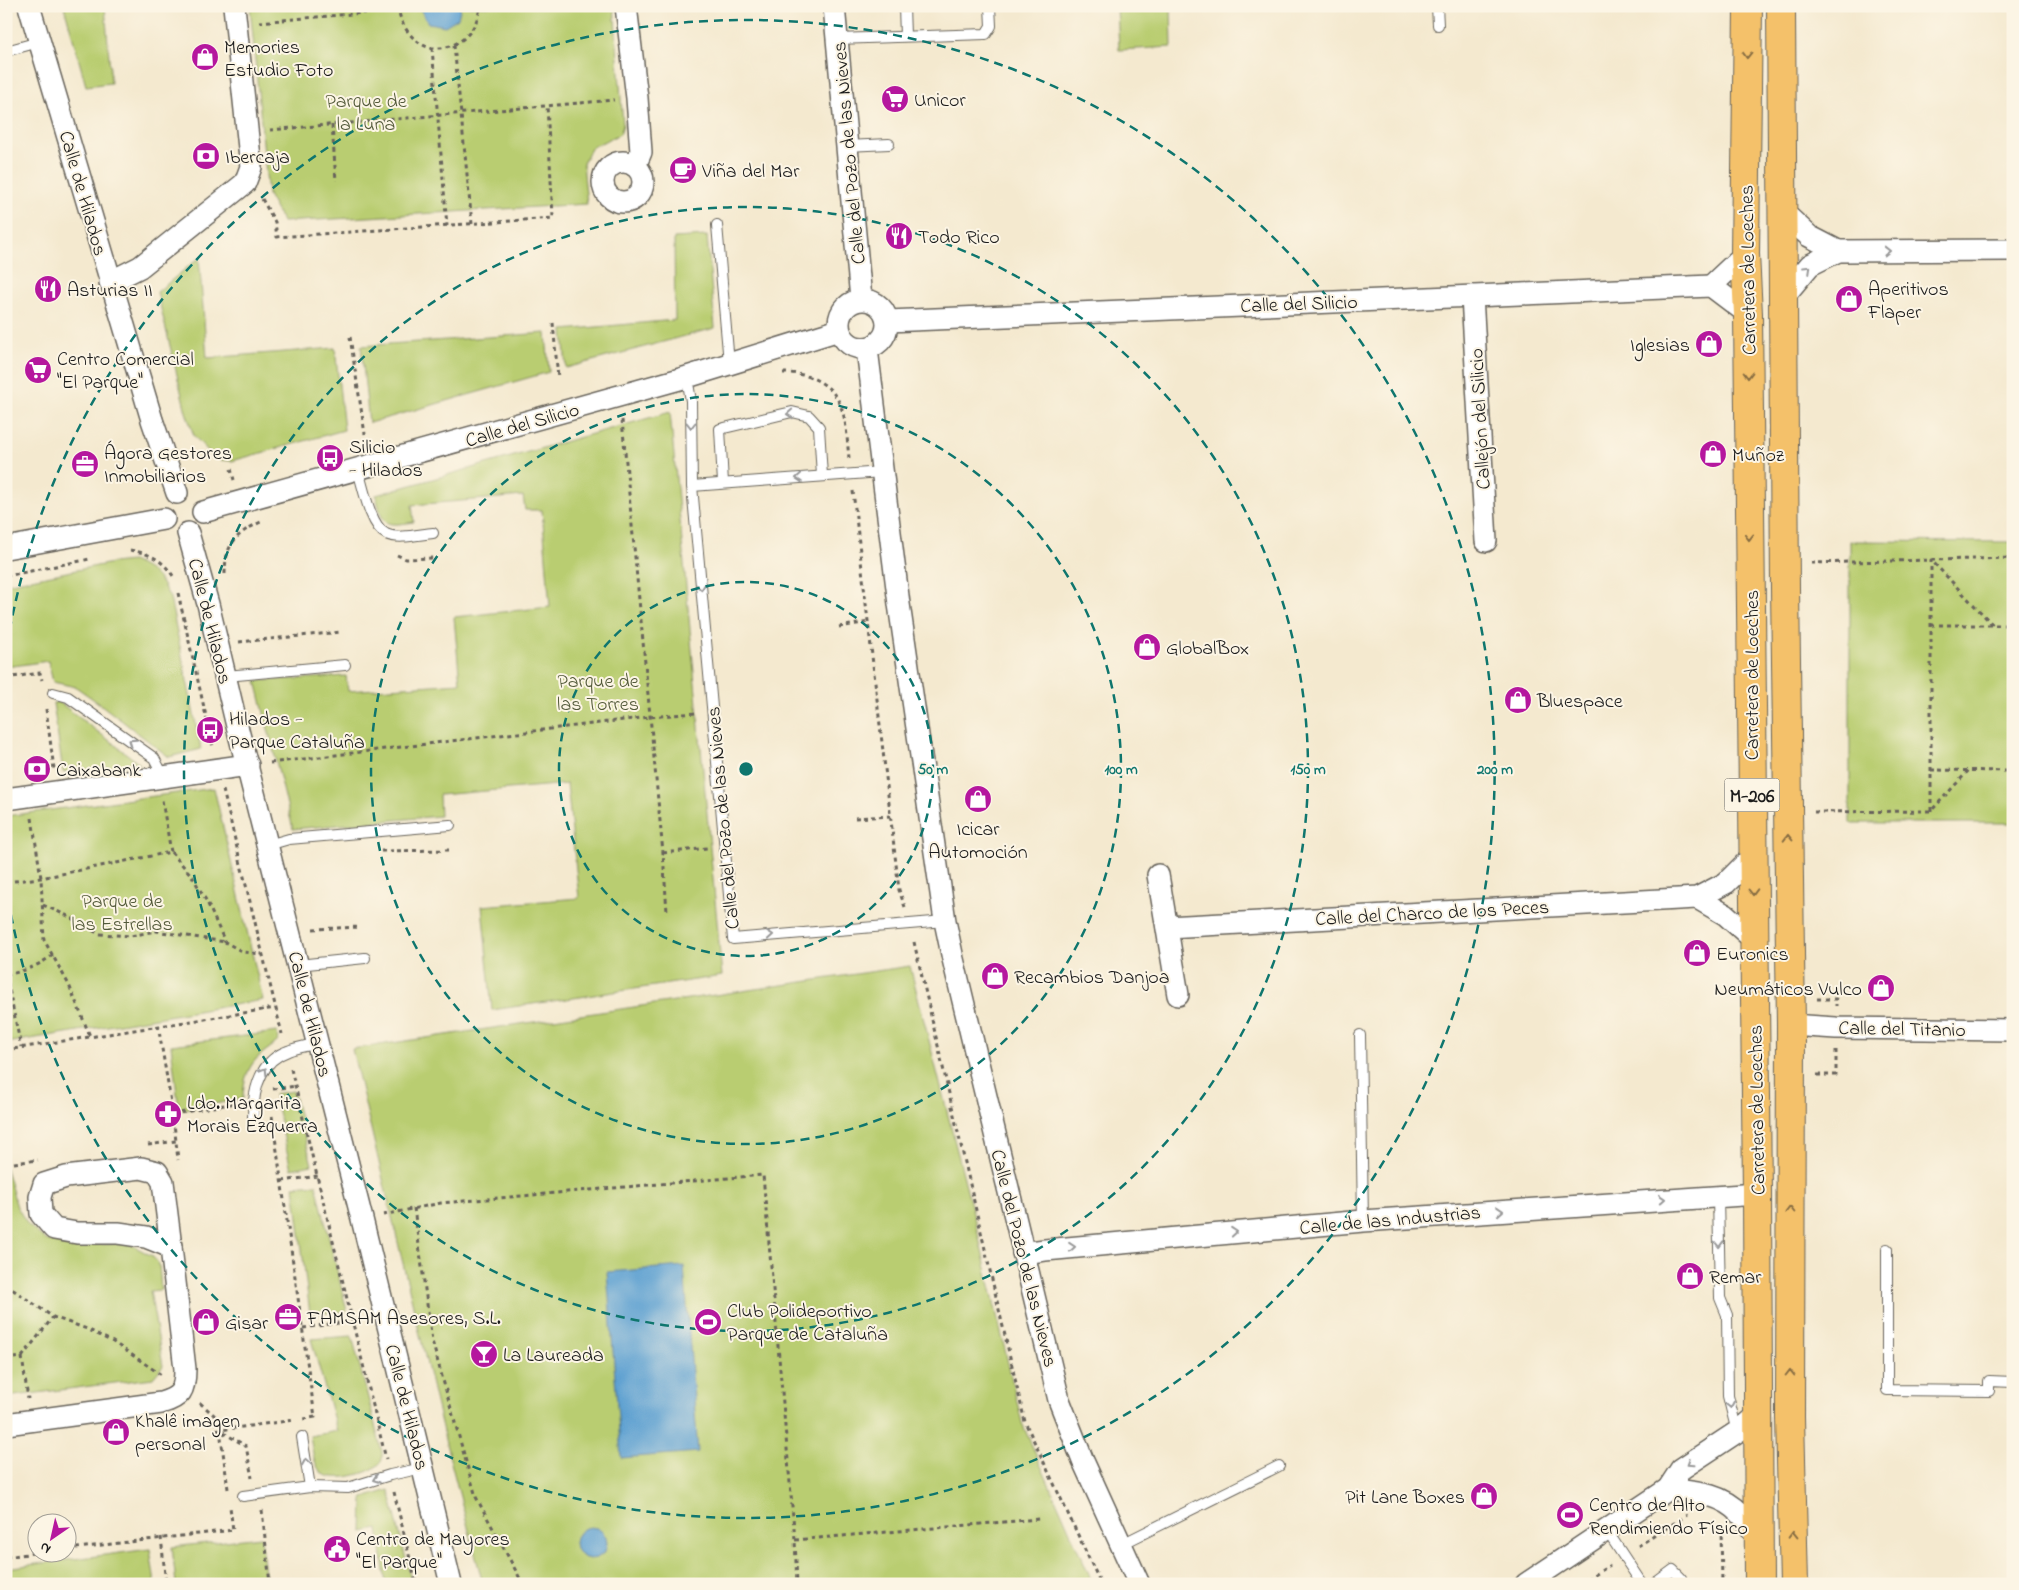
<svg xmlns="http://www.w3.org/2000/svg" width="2019" height="1590" viewBox="0 0 2019 1590" font-family="'Indie Flower',sans-serif">
<rect width="100%" height="100%" fill="#fcf5e5"/>
<filter id="ink" filterUnits="userSpaceOnUse"><feTurbulence type="fractalNoise" baseFrequency=".02" numOctaves="2"/><feDisplacementMap in="SourceGraphic" scale="10" xChannelSelector="R" yChannelSelector="G"/><feConvolveMatrix kernelMatrix="1 2 1 2 8 2 1 2 1" color-interpolation-filters="sRGB"/></filter>
<filter id="wash" filterUnits="userSpaceOnUse"><feTurbulence type="fractalNoise" baseFrequency=".0096" numOctaves="4" result="noise"/><feDisplacementMap in="SourceGraphic" scale="20" xChannelSelector="R" yChannelSelector="G"/><feGaussianBlur stdDeviation="1.12" result="paint"/><feColorMatrix in="noise" values="0 0 0 0 0 0 0 0 0 0 0 0 0 0 0 0 0 1.4 0 .05"/><feComposite in="paint" operator="in"/></filter>
<g filter="url(#wash)">
<rect width="100%" height="100%" fill="#f4e9cf"/>
<g fill="#b9cd71" stroke="#6a7446">
<path d="M64 6H105L111 83 86 86Z"/>
<path d="M250 6H614L623 125 620 134 592 147 583 163 587 204 283 222 268 195Z"/>
<path d="M1117 6H1171L1172 47 1119 50Z"/>
<path d="M707 236 715 328 566 368 563 330 675 320 674 238Z"/>
<path d="M199 258 207 358 335 348 344 430 232 461 220 460 211 454 194 436 186 412 157 292Z"/>
<path d="M546 333 549 372 369 423 361 346Z"/>
<path d="M670 412 722 976 492 1010 482 906 579 898 567 784 439 795 440 816 293 829 256 681 346 676 348 691 460 683 454 617 550 607 542 510H525L523 496 412 505 414 522C382 527 383 525 376 495Z"/>
<path d="M1850 541 2013 542V823H1850Z"/>
<path d="M132 561C155 572 158 575 170 598L201 749 169 757 100 704 76 687 53 682 48 661 6 667V584L112 563Z"/>
<path d="M59 702 140 764 63 772 53 703Z"/>
<path d="M214 788 263 1000 6 1043V816Z"/>
<path d="M910 966 975 1221 1022 1423 1093 1584H483L444 1436 352 1049Z"/>
<path d="M277 1032 278 1041C273 1046 268 1049 263 1053 248 1064 243 1081 243 1099L179 1110 171 1045Z"/>
<path d="M293 1091 312 1165 291 1169 274 1094Z"/>
<path d="M6 1169 17 1207 28 1225 46 1240 71 1246 128 1243 152 1256 159 1264 161 1290 150 1291 163 1366 153 1378 6 1397Z"/>
<path d="M316 1184 347 1311 310 1314 294 1186Z"/>
<path d="M352 1336 382 1452C382 1456 383 1460 380 1463 372 1474 333 1483 322 1473 313 1465 312 1446 310 1436L337 1431 311 1339Z"/>
<path d="M389 1490 412 1584H386L378 1529 362 1532 363 1498Z"/>
<path d="M261 1537 266 1584H176L172 1547Z"/>
<path d="M150 1549 155 1584H6V1568Z"/>
</g>
<g fill="#5da0d1" stroke="#3c5e76">
<path d="M420 6H461L458 18 445 26 428 23 420 9Z"/>
<path d="M684 1266 698 1452 621 1458 607 1272Z"/>
<circle cx="591" cy="1543" r="16"/>
</g>
</g>
<g filter="url(#ink)">
<g fill="none" stroke-linecap="round" stroke-linejoin="round">
<g stroke="#68645b" stroke-width="12">
<g id="service">
<path d="M904 6 905 36"/>
<path d="M1437 6 1438 25"/>
<path d="M837 39 986 34 991 26 990 6"/>
<path d="M6 51 39 42"/>
<path d="M847 146 889 144"/>
<path d="M717 225 729 363"/>
<path d="M687 377 691 401 692 486 733 939 945 921"/>
<path d="M358 470C363 486 370 526 386 534 399 540 420 534 433 533"/>
<path d="M723 483 720 429 792 412 809 416 819 427 822 476"/>
<path d="M692 486 882 472"/>
<path d="M226 676 345 665"/>
<path d="M53 693 68 697 154 758 164 777"/>
<path d="M268 845 289 839 450 825"/>
<path d="M298 965 365 958"/>
<path d="M1360 1035 1363 1221"/>
<path d="M253 1118C253 1091 259 1061 288 1051 297 1047 308 1046 318 1043"/>
<path d="M1718 1195 1720 1298 1727 1315 1728 1396 1737 1432"/>
<path d="M1887 1249V1390L1989 1391V1381L2013 1382"/>
<path d="M302 1437 310 1487"/>
<path d="M243 1496 310 1487 348 1488 390 1475 423 1468"/>
<path d="M1607 1531 1642 1584"/>
<path d="M1120 1545 1279 1466"/>
<path d="M1654 1584 1673 1570 1681 1578V1584"/>
</g>
</g>
<g stroke="#68645b" stroke-width="24">
<g id="minor">
<path d="M29 6 152 420 177 493"/>
<path d="M626 6 637 98 641 152 635 166"/>
<path d="M834 6 861 299"/>
<circle cx="623" cy="182" r="20"/>
<path d="M1783 212 1809 236 1838 251"/>
<path d="M110 282 140 267 245 183 251 167 234 6"/>
<path d="M1711 286 1745 254"/>
<path d="M1472 296 1486 541"/>
<path d="M1784 296 1810 265 1838 251 2013 250"/>
<circle cx="863" cy="324" r="24"/>
<path d="M888 321 1711 286 1748 314"/>
<path d="M867 349 899 604 945 921 953 959 1059 1400 1083 1461 1139 1584"/>
<path d="M203 512 687 377 839 330"/>
<path d="M188 533 208 604 237 726 362 1219 451 1584"/>
<path d="M6 548 164 519"/>
<path d="M6 799 248 765"/>
<path d="M1158 875 1178 995"/>
<path d="M1697 898 1726 915 1753 939"/>
<path d="M1167 927 1697 898 1726 883 1752 857"/>
<path d="M1791 1025 1836 1028 2013 1030"/>
<path d="M141 1168 157 1172 163 1182 171 1247 146 1237 118 1233H77L54 1229 41 1214 40 1197 44 1184 66 1177Z"/>
<path d="M1023 1253 1045 1250 1363 1221 1757 1194"/>
<path d="M6 1424 161 1403C181 1397 185 1391 185 1369L171 1247"/>
<path d="M1668 1489C1694 1492 1722 1493 1741 1514 1748 1521 1753 1532 1759 1540"/>
<path d="M1526 1584 1668 1489 1681 1469 1737 1432 1758 1414"/>
</g>
</g>
<g stroke="#68645b" stroke-width="30">
<g id="primary">
<path d="M1748 6 1745 254 1748 314 1757 1194 1759 1584"/>
<path d="M1781 6 1785 588 1791 1025 1790 1417 1794 1584"/>
</g>
</g>
<g stroke="#68645b" stroke-width="3" stroke-dasharray="4 4" stroke-linecap="butt">
<path d="M399 6C397 23 416 47 433 48 459 50 478 30 480 6"/>
<path d="M259 22 398 10"/>
<path d="M454 45 472 224"/>
<path d="M432 48 447 226"/>
<path d="M332 125 336 181"/>
<path d="M270 130 614 100"/>
<path d="M262 199 275 222 277 237 553 218 547 105"/>
<path d="M553 323 558 378"/>
<path d="M350 337 365 434"/>
<path d="M783 373C806 372 833 383 841 407 847 422 847 441 849 458"/>
<path d="M622 420 663 853 667 912"/>
<path d="M231 469 234 480"/>
<path d="M853 491 899 890 905 907"/>
<path d="M130 550C152 554 163 560 175 579"/>
<path d="M397 555 406 559 433 558"/>
<path d="M1811 563 2013 558"/>
<path d="M225 574C225 544 236 533 263 521"/>
<path d="M6 576 90 559"/>
<path d="M178 593 213 747"/>
<path d="M1931 625H2013"/>
<path d="M839 627 869 622"/>
<path d="M239 642 341 632"/>
<path d="M6 678 40 673 42 680"/>
<path d="M46 709 54 769"/>
<path d="M270 763 649 717 696 713"/>
<path d="M1931 770 2013 771"/>
<path d="M223 790 282 1034"/>
<path d="M1931 811V560L1993 625"/>
<path d="M1814 812 1931 811 1969 770"/>
<path d="M32 818 41 878 44 940 69 985 90 1036"/>
<path d="M855 818 890 816"/>
<path d="M381 851 451 850"/>
<path d="M171 852 192 876 207 902 225 942 243 952 262 954"/>
<path d="M663 853 707 848"/>
<path d="M6 882 41 878 171 852 162 800"/>
<path d="M43 905 68 916 99 934 130 936 156 931 225 942"/>
<path d="M313 929 360 927"/>
<path d="M914 942 1025 1422 1101 1584"/>
<path d="M6 975 21 1047"/>
<path d="M6 975C25 971 38 966 53 955"/>
<path d="M1817 999H1836V1006"/>
<path d="M158 1025 173 1114 178 1160"/>
<path d="M6 1050 275 1008"/>
<path d="M291 1069 386 1459"/>
<path d="M1817 1075H1836V1050"/>
<path d="M273 1089 296 1086"/>
<path d="M173 1114 236 1103"/>
<path d="M272 1116 315 1417 303 1419"/>
<path d="M6 1139 10 1164"/>
<path d="M148 1145 176 1141"/>
<path d="M6 1164 38 1160"/>
<path d="M282 1181 318 1176"/>
<path d="M414 1208 432 1341 476 1497 523 1584"/>
<path d="M383 1215 441 1203 763 1175 795 1540 797 1584"/>
<path d="M6 1285 53 1317 87 1329 113 1342 163 1376"/>
<path d="M303 1328 352 1321"/>
<path d="M22 1357 28 1399"/>
<path d="M6 1359 22 1357 53 1317"/>
<path d="M200 1403 214 1415 217 1429 246 1446 252 1478"/>
<path d="M228 1489 220 1430 294 1420"/>
<path d="M394 1492 416 1584"/>
<path d="M262 1510 270 1584"/>
<path d="M1721 1527 1722 1584"/>
<path d="M161 1537 166 1584"/>
<path d="M795 1540 1039 1519"/>
<path d="M1638 1546 1687 1515"/>
<path d="M68 1549 233 1530 230 1507"/>
<path d="M6 1557 41 1552"/>
<path d="M1581 1584 1610 1565"/>
</g>
<use href="#service" stroke="#fff" stroke-width="10"/>
<use href="#minor" stroke="#fff" stroke-width="21"/>
<use href="#primary" stroke="#f4c16a" stroke-width="28"/>
</g>
<defs><path id="oneway-chevron" d="M-2-3.5L2.5 0L-2 3.5" fill="none" stroke-width="1.6" stroke-linecap="round" stroke-linejoin="round" transform="scale(1.25)"/></defs>
<g stroke="#886e43">
<use href="#oneway-chevron" transform="translate(1747 55) rotate(91)"/>
<use href="#oneway-chevron" transform="translate(1748 375) rotate(90)"/>
<use href="#oneway-chevron" transform="translate(1749 537) rotate(90)"/>
<use href="#oneway-chevron" transform="translate(1788 838) rotate(-91)"/>
<use href="#oneway-chevron" transform="translate(1753 892) rotate(89)"/>
<use href="#oneway-chevron" transform="translate(1790 1210) rotate(-90)"/>
<use href="#oneway-chevron" transform="translate(1790 1373) rotate(-90)"/>
<use href="#oneway-chevron" transform="translate(1793 1535) rotate(-91)"/>
</g>
<g stroke="#999">
<use href="#oneway-chevron" transform="translate(1887 251)"/>
<use href="#oneway-chevron" transform="translate(1808 269) rotate(-44)"/>
<use href="#oneway-chevron" transform="translate(790 414) rotate(176)"/>
<use href="#oneway-chevron" transform="translate(691 425) rotate(90)"/>
<use href="#oneway-chevron" transform="translate(799 478) rotate(176)"/>
<use href="#oneway-chevron" transform="translate(701 587) rotate(85)"/>
<use href="#oneway-chevron" transform="translate(132 742) rotate(-145)"/>
<use href="#oneway-chevron" transform="translate(770 935) rotate(-5)"/>
<use href="#oneway-chevron" transform="translate(264 1071) rotate(-58)"/>
<use href="#oneway-chevron" transform="translate(1662 1199) rotate(-4)"/>
<use href="#oneway-chevron" transform="translate(1500 1211) rotate(-4)"/>
<use href="#oneway-chevron" transform="translate(1234 1232) rotate(-5)"/>
<use href="#oneway-chevron" transform="translate(1719 1244) rotate(88)"/>
<use href="#oneway-chevron" transform="translate(1072 1247) rotate(-5)"/>
<use href="#oneway-chevron" transform="translate(1730 1405) rotate(79)"/>
<use href="#oneway-chevron" transform="translate(306 1462) rotate(-99)"/>
<use href="#oneway-chevron" transform="translate(1690 1463) rotate(147)"/>
<use href="#oneway-chevron" transform="translate(376 1479) rotate(162)"/>
</g>
</g>
<g fill="none" stroke="#0f766e" stroke-width="2.5" stroke-dasharray="9 6">
<circle cx="746" cy="769" r="187"/>
<circle cx="746" cy="769" r="375"/>
<circle cx="746" cy="769" r="562"/>
<path d="M7 645A749 749 0 1 1 7 893"/>
</g>
<defs>
<g id="shop-disc" transform="scale(1.4375)"><circle r="9.5" fill="#b5179e" stroke="#fcf5e5"/><path d="M-5-2.5h2.3a2.7 3.5 0 0 1 5.4 0H5L5.5 6h-11ZM-1.5-2.5h3a1.5 2.3 0 0 0-3 0Z" fill="#fff"/></g>
<g id="supermarket-disc" transform="scale(1.4375)"><circle r="9.5" fill="#b5179e" stroke="#fcf5e5"/><path d="M-6-5.5h2.5l.6 2H6L4.5 2H-2.5L-4.4-4H-6ZM-1.5 3.2a1.3 1.3 0 1 0 .1 0ZM3 3.2a1.3 1.3 0 1 0 .1 0Z" fill="#fff"/></g>
<g id="bank-disc" transform="scale(1.4375)"><circle r="9.5" fill="#b5179e" stroke="#fcf5e5"/><path d="M-6-4H6V4H-6ZM0-2.3a2.3 2.3 0 1 0 0 4.6a2.3 2.3 0 1 0 0-4.6Z" fill="#fff"/></g>
<g id="cafe-disc" transform="scale(1.4375)"><circle r="9.5" fill="#b5179e" stroke="#fcf5e5"/><path d="M-5.5-4.5H6V0H3Q3 3.5 0 3.5H-2.5Q-5.5 3.5-5.5 0ZM3-3.2v2h1.7v-2ZM-6 4.5H4V6H-6Z" fill="#fff"/></g>
<g id="restaurant-disc" transform="scale(1.4375)"><circle r="9.5" fill="#b5179e" stroke="#fcf5e5"/><path d="M-5-6h1v4h1v-4h1v4h1v-4h1v5L-1.5 .5V6h-2V.5L-5-1ZM5-6V6H3V1.5H1.5Q1.5-4 5-6Z" fill="#fff"/></g>
<g id="bus-disc" transform="scale(1.4375)"><circle r="9.5" fill="#b5179e" stroke="#fcf5e5"/><path d="M-5-6H5V4H4V6H2V4H-2V6H-4V4H-5ZM-3.5-4V0h7V-4ZM-3.5 1.2v1.5H-2V1.2ZM2 1.2v1.5H3.5V1.2Z" fill="#fff"/></g>
<g id="office-disc" transform="scale(1.4375)"><circle r="9.5" fill="#b5179e" stroke="#fcf5e5"/><path d="M-6-3h4V-5.5h4V-3h4V5H-6ZM-1-4.5V-3h2v-1.5ZM-6 0V1H6V0Z" fill="#fff"/></g>
<g id="pharmacy-disc" transform="scale(1.4375)"><circle r="9.5" fill="#b5179e" stroke="#fcf5e5"/><path d="M-2-6h4v4h4v4h-4v4h-4v-4h-4v-4h4Z" fill="#fff"/></g>
<g id="stadium-disc" transform="scale(1.4375)"><circle r="9.5" fill="#b5179e" stroke="#fcf5e5"/><path d="M0-5a6.5 5 0 1 0 0 10a6.5 5 0 1 0 0-10ZM-3.5-1.8h7v3.6h-7Z" fill="#fff"/></g>
<g id="bar-disc" transform="scale(1.4375)"><circle r="9.5" fill="#b5179e" stroke="#fcf5e5"/><path d="M-6-5H6L.8 .8V4.5H3.5V6h-7V4.5H-.8V.8Z" fill="#fff"/></g>
<g id="civic-disc" transform="scale(1.4375)"><circle r="9.5" fill="#b5179e" stroke="#fcf5e5"/><path d="M-.6-6.5H3V-4.5H.6V-3L4-1V1h2V6H-6V1h2V-1L-.6-3ZM-1.2 2.5V6h2.4V2.5Z" fill="#fff"/></g>
</defs>
<g fill-rule="evenodd">
<use href="#shop-disc" x="205" y="57"/>
<use href="#supermarket-disc" x="895" y="99"/>
<use href="#bank-disc" x="206" y="156"/>
<use href="#cafe-disc" x="683" y="170"/>
<use href="#restaurant-disc" x="899" y="236"/>
<use href="#restaurant-disc" x="48" y="289"/>
<use href="#shop-disc" x="1849" y="299"/>
<use href="#shop-disc" x="1709" y="344"/>
<use href="#supermarket-disc" x="38" y="370"/>
<use href="#shop-disc" x="1713" y="454"/>
<use href="#bus-disc" x="330" y="458"/>
<use href="#office-disc" x="85" y="464"/>
<use href="#shop-disc" x="1147" y="647"/>
<use href="#shop-disc" x="1518" y="700"/>
<use href="#bus-disc" x="210" y="730"/>
<use href="#bank-disc" x="37" y="769"/>
<use href="#shop-disc" x="978" y="799"/>
<use href="#shop-disc" x="1697" y="953"/>
<use href="#shop-disc" x="995" y="976"/>
<use href="#shop-disc" x="1881" y="988"/>
<use href="#pharmacy-disc" x="168" y="1114"/>
<use href="#shop-disc" x="1690" y="1276"/>
<use href="#office-disc" x="288" y="1317"/>
<use href="#shop-disc" x="206" y="1322"/>
<use href="#stadium-disc" x="708" y="1322"/>
<use href="#bar-disc" x="484" y="1354"/>
<use href="#shop-disc" x="116" y="1432"/>
<use href="#shop-disc" x="1484" y="1496"/>
<use href="#stadium-disc" x="1570" y="1515"/>
<use href="#civic-disc" x="337" y="1549"/>
</g>
<g text-anchor="middle" stroke-width="4" stroke-linejoin="round" paint-order="stroke">
<rect fill="#fcf5e5" stroke="#5f5d58" stroke-width="1" x="1724.5" y="778.5" width="55" height="33" rx="4"/>
<g font-size="19" font-weight="bold" fill="#1c1c1c">
<text x="1752" y="802">M-206</text>
</g>
<g font-size="20" fill="#1c1c1c" stroke="#fcf5e5" text-anchor="start">
<text x="224" y="53">Memories<tspan x="224" dy="23">Estudio Foto</tspan></text>
<text x="914" y="106">Unicor</text>
<text x="225" y="163">Ibercaja</text>
<text x="702" y="177">Viña del Mar</text>
<text x="918" y="243">Todo Rico</text>
<text x="1868" y="295">Aperitivos<tspan x="1868" dy="23">Flaper</tspan></text>
<text x="67" y="296">Asturias II</text>
<text x="1690" y="351" text-anchor="end">Iglesias</text>
<text x="57" y="365">Centro Comercial<tspan x="57" dy="23">"El Parque"</tspan></text>
<text x="349" y="453">Silicio<tspan x="349" dy="23">- Hilados</tspan></text>
<text x="104" y="459">Ágora Gestores<tspan x="104" dy="23">Inmobiliarios</tspan></text>
<text x="1732" y="461">Muñoz</text>
<text x="1166" y="654">GlobalBox</text>
<text x="1537" y="707">Bluespace</text>
<text x="229" y="725">Hilados -<tspan x="229" dy="23">Parque Cataluña</tspan></text>
<text x="56" y="776">Caixabank</text>
<text x="978" y="835" text-anchor="middle">Icicar<tspan x="978" dy="23">Automoción</tspan></text>
<text x="1716" y="960">Euronics</text>
<text x="1014" y="983">Recambios Danjoa</text>
<text x="1862" y="995" text-anchor="end">Neumáticos Vulco</text>
<text x="187" y="1109">Ldo. Margarita<tspan x="187" dy="23">Morais Ezquerra</tspan></text>
<text x="1709" y="1283">Remar</text>
<text x="727" y="1317">Club Polideportivo<tspan x="727" dy="23">Parque de Cataluña</tspan></text>
<text x="307" y="1324">FAMSAM Asesores, S.L.</text>
<text x="225" y="1329">Gisar</text>
<text x="503" y="1361">La Laureada</text>
<text x="135" y="1427">Khalê imagen<tspan x="135" dy="23">personal</tspan></text>
<text x="1465" y="1503" text-anchor="end">Pit Lane Boxes</text>
<text x="1589" y="1511">Centro de Alto<tspan x="1589" dy="23">Rendimiendo Físico</tspan></text>
<text x="356" y="1545">Centro de Mayores<tspan x="356" dy="23">"El Parque"</tspan></text>
</g>
<g font-size="20" fill="#535a3a" stroke="#fcf5e5">
<text x="366" y="107">Parque de<tspan x="366" dy="23">la Luna</tspan></text>
<text x="598" y="687">Parque de<tspan x="598" dy="23">las Torres</tspan></text>
<text x="122" y="907">Parque de<tspan x="122" dy="23">las Estrellas</tspan></text>
</g>
<g font-size="20" fill="#1c1c1c" stroke="#fcf5e5">
<text transform="translate(848 153) rotate(-95)" y="7">Calle del Pozo de las Nieves</text>
<text transform="translate(84 193) rotate(74)" y="7">Calle de Hilados</text>
<text transform="translate(1747 270) rotate(-91)" y="7">Carretera de Loeches</text>
<text transform="translate(1299 303) rotate(-2)" y="7">Calle del Silicio</text>
<text transform="translate(1479 419) rotate(-93)" y="7">Callejón del Silicio</text>
<text transform="translate(522 424) rotate(-16)" y="7">Calle del Silicio</text>
<text transform="translate(211 621) rotate(76)" y="7">Calle de Hilados</text>
<text transform="translate(1751 675) rotate(-90)" y="7">Carretera de Loeches</text>
<text transform="translate(722 818) rotate(-95)" y="7">Calle del Pozo de las Nieves</text>
<text transform="translate(1432 912) rotate(-3)" y="7">Calle del Charco de los Peces</text>
<text transform="translate(311 1014) rotate(76)" y="7">Calle de Hilados</text>
<text transform="translate(1902 1028) rotate(1)" y="7">Calle del Titanio</text>
<text transform="translate(1756 1110) rotate(-91)" y="7">Carretera de Loeches</text>
<text transform="translate(1390 1219) rotate(-5)" y="7">Calle de las Industrias</text>
<text transform="translate(1025 1258) rotate(76)" y="7">Calle del Pozo de las Nieves</text>
<text transform="translate(408 1407) rotate(76)" y="7">Calle de Hilados</text>
</g>
</g>
<circle cx="746" cy="769" r="8" fill="#0f766e" stroke="#fcf5e5" stroke-width="2.5"/>
<g font-size="15" text-anchor="middle" font-weight="bold" fill="#0f766e" stroke="#fcf5e5" stroke-width="4" stroke-linejoin="round" paint-order="stroke">
<text x="933" y="774">50 m</text>
<text x="1121" y="774">100 m</text>
<text x="1308" y="774">150 m</text>
<text x="1495" y="774">200 m</text>
</g>
<rect width="2019" height="1590" fill="none" stroke="#fcf5e5" stroke-width="25"/>
<g transform="translate(52 1538) rotate(214)"><circle r="24" fill="#fcf5e5" stroke="#a29e95"/>
<path d="M0-4L9 19L0 12L-9 19Z" fill="#b5179e"/>
<text y="-8" font-size="14" font-weight="bold" text-anchor="middle" fill="#1c1c1c">N</text>
</g>
</svg>
